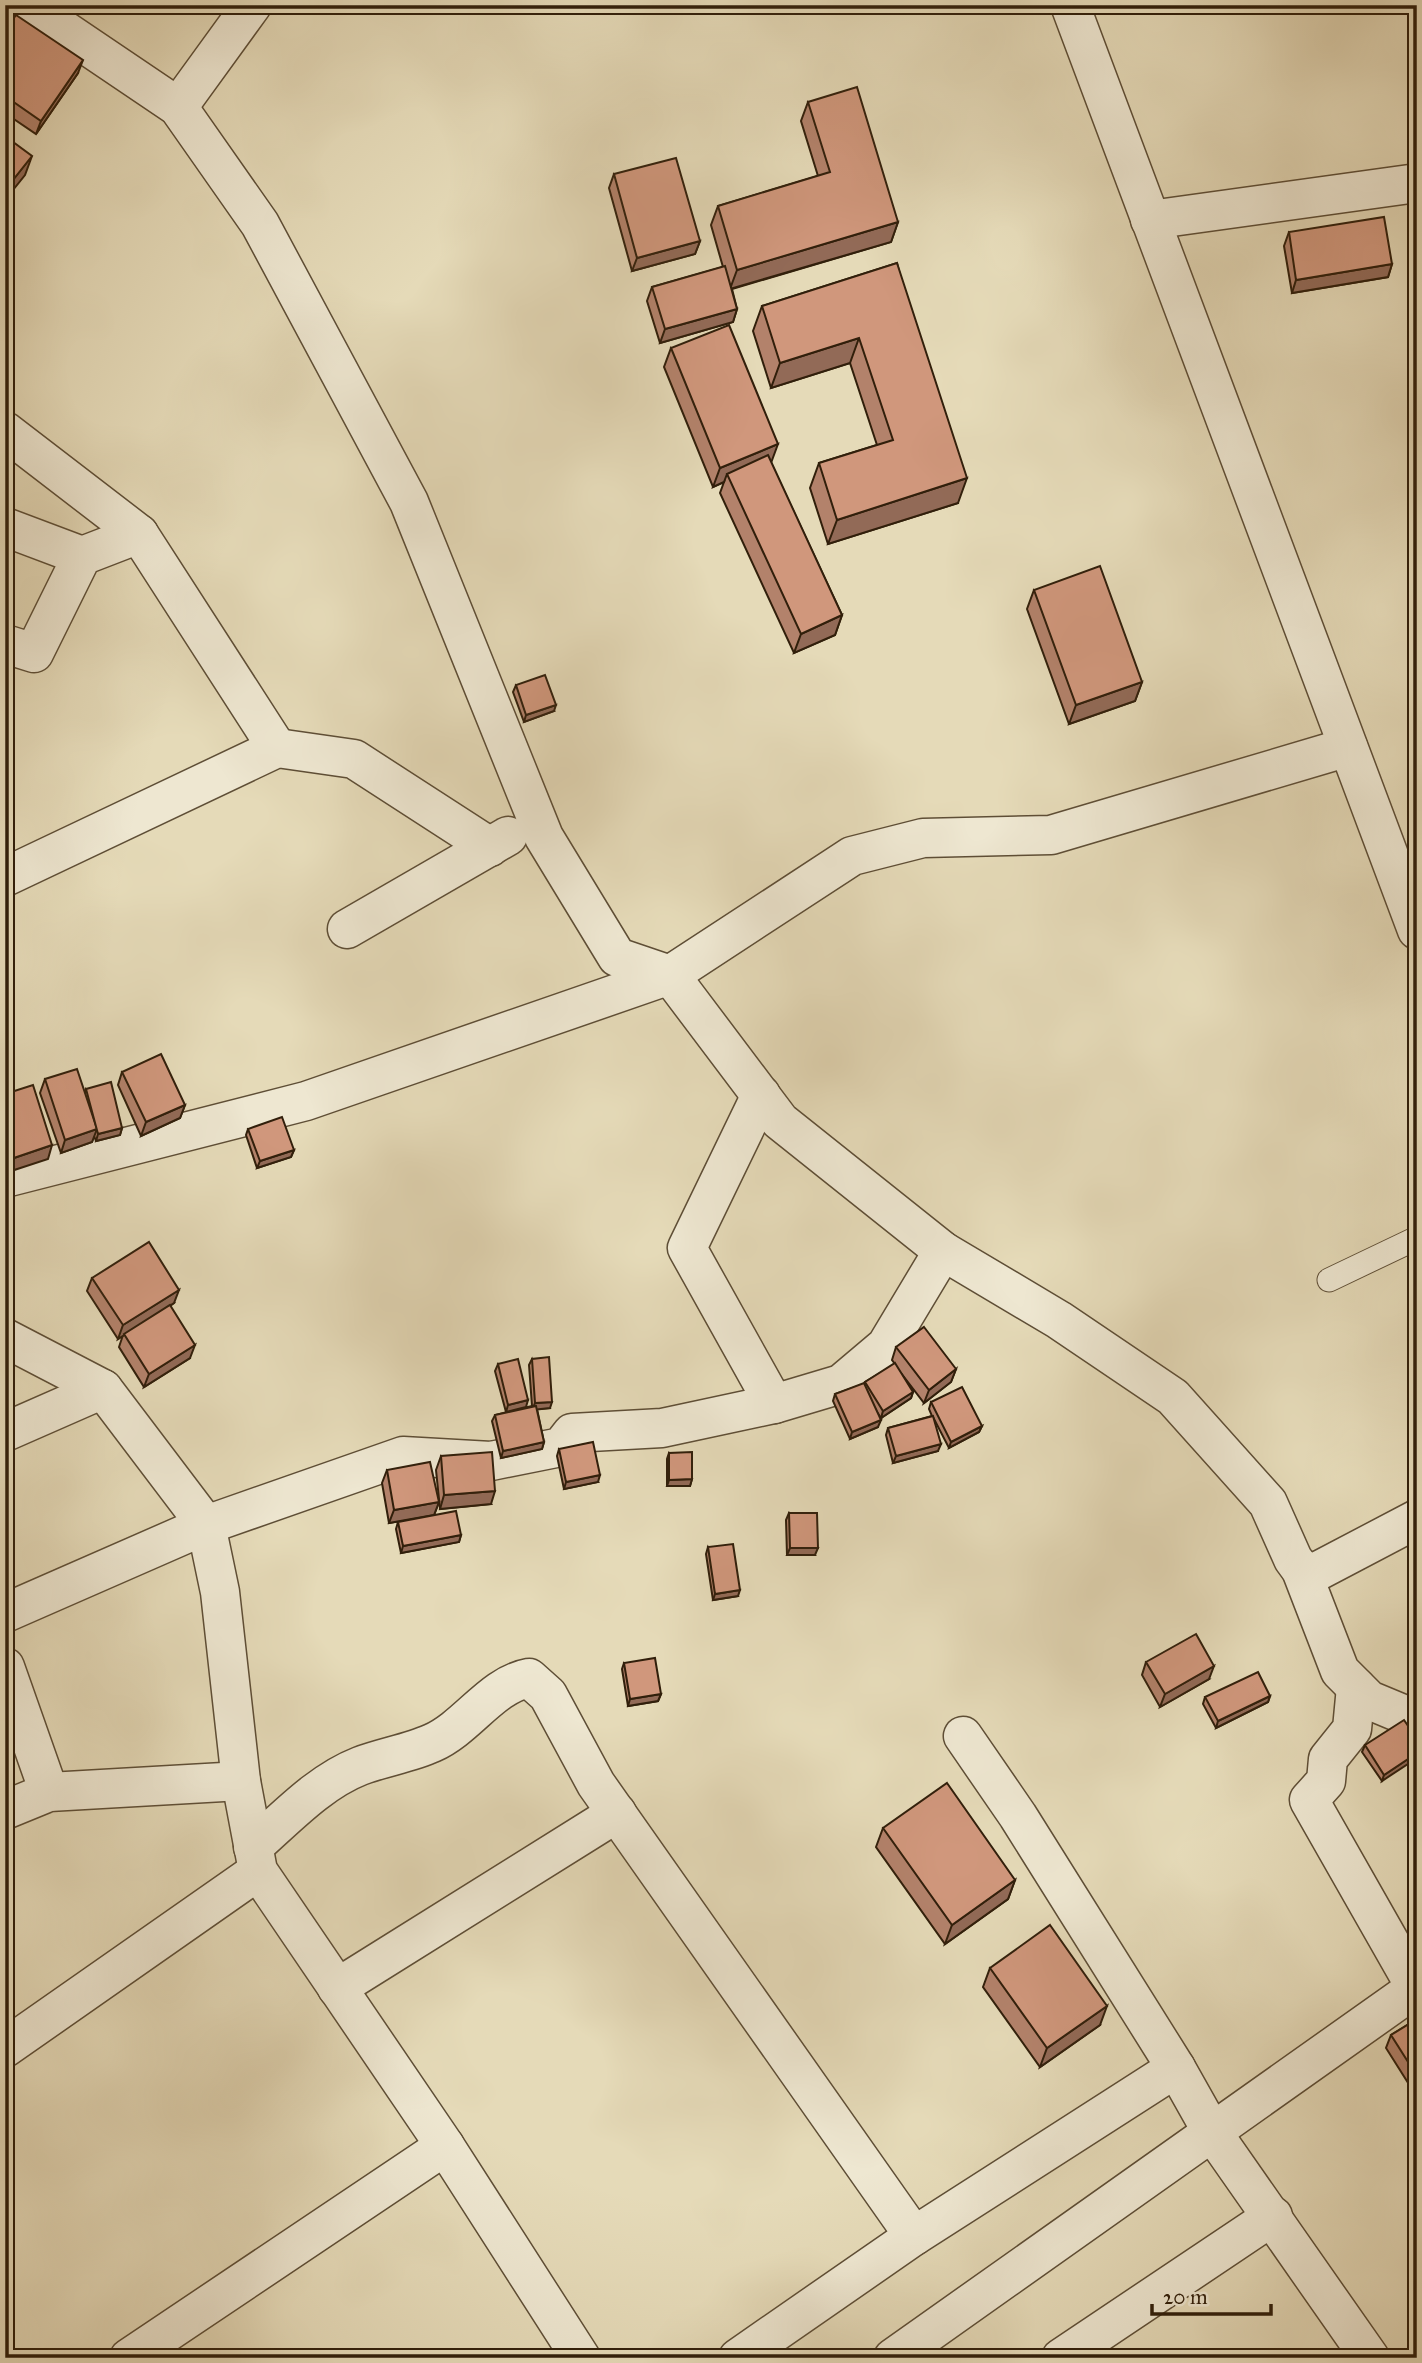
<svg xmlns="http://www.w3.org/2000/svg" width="1422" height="2363" viewBox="0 0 1422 2363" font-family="'IM FELL Great Primer',serif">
<rect width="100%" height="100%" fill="#e5dab8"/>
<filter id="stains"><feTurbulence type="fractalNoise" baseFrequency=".00286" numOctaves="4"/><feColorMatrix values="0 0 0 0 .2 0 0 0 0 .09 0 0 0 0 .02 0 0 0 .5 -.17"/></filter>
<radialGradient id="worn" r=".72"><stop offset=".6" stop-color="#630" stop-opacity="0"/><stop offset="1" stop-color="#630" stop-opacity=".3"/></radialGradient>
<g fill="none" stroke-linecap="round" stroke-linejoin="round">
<g stroke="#5e4e36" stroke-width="25">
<path id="service" d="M1329 1280 1417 1238"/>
</g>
<g stroke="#5e4e36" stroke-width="41">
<g id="minor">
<path d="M27 5 178 107 260 224 409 502 544 837 617 957 670 975 780 1121 943 1251 1059 1320 1173 1397 1268 1503 1293 1559 1301 1570 1340 1671 1369 1700 1417 1720"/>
<path d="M178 107 252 5"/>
<path d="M1150 220 1417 183"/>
<path d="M5 431 139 534 277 748"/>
<path d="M5 527 82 556"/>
<path d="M5 644 34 653 82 556 139 534"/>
<path d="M5 877 277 748 354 759 490 847"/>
<path d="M347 929 508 836"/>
<path d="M761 1095 687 1248 774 1404 841 1384 886 1346 943 1251"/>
<path d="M5 1178 306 1101 670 975 852 856 923 838 1051 835 1348 747"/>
<path d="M5 1338 103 1389 206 1525 220 1592 241 1781 258 1871 445 2146 581 2358"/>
<path d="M5 1432 103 1389"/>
<path d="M1301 1570 1316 1572 1417 1519"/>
<path d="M5 1613 206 1525 403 1456 491 1461 561 1447 572 1433 662 1428 774 1404"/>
<path d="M5 1667 49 1792"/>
<path d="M1356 1687 1352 1729 1328 1759 1326 1781 1309 1800 1416 1988"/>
<path d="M963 1736 1018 1816 1176 2068 1212 2132 1370 2358"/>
<path d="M5 1810 49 1792 241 1781"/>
<path d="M253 1847C286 1818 319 1782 360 1766 384 1757 410 1753 432 1743 468 1727 491 1685 529 1678L548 1695 596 1784 914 2236"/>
<path d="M337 1988 617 1813"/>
<path d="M5 2048 258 1871"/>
<path d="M129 2358 445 2146"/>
<path d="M738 2358 914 2236 1176 2068"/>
<path d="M893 2358 1417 1987"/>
<path d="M1061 2358 1273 2216"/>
</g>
</g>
<g stroke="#5e4e36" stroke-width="41">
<path id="tertiary" d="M1070 5 1417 930"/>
</g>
<use href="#service" stroke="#eee7d1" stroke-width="23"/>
<use href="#minor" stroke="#eee7d1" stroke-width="38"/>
<use href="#tertiary" stroke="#eee7d1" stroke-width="38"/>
</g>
<g fill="#b3826b" stroke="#311f0b" stroke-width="2">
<path d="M58 5H74L69 13Z"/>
<path d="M5 31 78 73 36 134 5 113Z"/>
<path d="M808 102 898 222 891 242 732 289 737 309 733 322 660 343 647 301 652 287 723 267 711 225 718 206 818 176 801 121Z"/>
<path d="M614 174 700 241 695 254 632 271 609 188Z"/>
<path d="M1289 232 1392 264 1388 277 1292 293 1284 246Z"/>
<path d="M897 263 958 503 828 544 810 488 819 463 877 445 850 363 771 388 753 331 762 306Z"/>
<path d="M671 348 771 463 842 615 835 635 794 653 720 493 724 482 713 487 664 367Z"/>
<path d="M1034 590 1142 682 1135 701 1069 724 1027 609Z"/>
<path d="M516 685 554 711 524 722 513 692Z"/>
<path d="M122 1072 185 1105 180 1118 141 1136 118 1085Z"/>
<path d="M45 1079 85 1093 86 1089 122 1128 120 1135 96 1141 94 1136 92 1142 61 1153 40 1093Z"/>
<path d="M248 1129 294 1150 291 1157 257 1168 246 1135Z"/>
<path d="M92 1278 174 1303 170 1306 190 1358 144 1387 119 1347 123 1335 118 1339 87 1291Z"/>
<path d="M896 1347 956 1369 951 1382 924 1403 901 1373 913 1392 911 1398 881 1418 877 1412 878 1427 850 1439 833 1401 835 1394 864 1384 865 1382 895 1364 892 1360Z"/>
<path d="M532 1359 550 1408 537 1409 544 1442 542 1449 501 1458 492 1421 495 1415 532 1406 529 1365Z"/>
<path d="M498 1364 526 1407 506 1412 495 1371Z"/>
<path d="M931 1402 982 1426 979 1432 949 1448 933 1417 938 1451 893 1463 886 1435 888 1428 932 1416 929 1409Z"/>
<path d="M559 1449 598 1482 564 1489 557 1456Z"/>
<path d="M669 1453 692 1479 690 1486H667V1459Z"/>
<path d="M441 1456 491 1504 440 1509 436 1470Z"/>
<path d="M387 1470 439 1502 434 1515 389 1523 382 1483Z"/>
<path d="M789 1513 815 1555H787L786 1520Z"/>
<path d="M398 1522 461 1535 459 1542 401 1553 396 1529Z"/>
<path d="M708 1547 738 1596 713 1600 706 1554Z"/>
<path d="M1146 1662 1209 1679 1160 1707 1142 1675Z"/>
<path d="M624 1663 661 1694 658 1701 628 1706 622 1669Z"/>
<path d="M1270 1696 1268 1702 1216 1728 1203 1704 1205 1697Z"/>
<path d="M1417 1739 1382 1781 1362 1752 1365 1745Z"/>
<path d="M883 1828 1015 1880 1008 1899 945 1944 876 1847Z"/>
<path d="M990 1968 1100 2025 1040 2067 983 1987Z"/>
<path d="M1417 2019V2097L1386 2048 1391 2035Z"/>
</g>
<g fill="#926a57" stroke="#311f0b" stroke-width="2">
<path d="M83 60 78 73 36 134 41 121Z"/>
<path d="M32 156 25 175 5 200V190Z"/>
<path d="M898 222 891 242 730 289 737 270Z"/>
<path d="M700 241 695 254 632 271 637 258Z"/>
<path d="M1392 264 1388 277 1292 293 1296 280Z"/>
<path d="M737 309 733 322 660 343 665 329Z"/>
<path d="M859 338 850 363 771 388 780 363Z"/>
<path d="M778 444 771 463 727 474 724 482 713 487 720 468Z"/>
<path d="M967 478 958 503 828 544 837 520Z"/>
<path d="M842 615 835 635 794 653 801 634Z"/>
<path d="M1142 682 1135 701 1069 724 1076 705Z"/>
<path d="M556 705 554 711 524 722 526 715Z"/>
<path d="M185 1105 180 1118 141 1136 146 1122Z"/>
<path d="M122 1128 120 1135 96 1141 98 1134Z"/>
<path d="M97 1129 92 1142 61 1153 65 1140Z"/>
<path d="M52 1145 48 1159 5 1173V1161Z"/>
<path d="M294 1150 291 1157 257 1168 260 1161Z"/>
<path d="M179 1290 174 1303 118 1339 123 1325Z"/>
<path d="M195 1345 190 1358 144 1387 149 1374Z"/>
<path d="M956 1369 951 1382 924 1403 929 1390Z"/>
<path d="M913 1392 911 1398 881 1418 883 1411Z"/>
<path d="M528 1400 526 1407 506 1412 508 1405Z"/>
<path d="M552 1402 550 1408 532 1410 535 1403Z"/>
<path d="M881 1420 878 1427 850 1439 852 1432Z"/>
<path d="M982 1426 979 1432 949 1448 951 1442Z"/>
<path d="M544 1442 542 1449 501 1458 503 1451Z"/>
<path d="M941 1444 938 1451 893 1463 896 1456Z"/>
<path d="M600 1475 598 1482 564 1489 566 1482Z"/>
<path d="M692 1479 690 1486H667L669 1480Z"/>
<path d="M495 1491 491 1504 440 1509 444 1495Z"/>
<path d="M439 1502 434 1515 389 1523 394 1510Z"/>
<path d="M461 1535 459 1542 401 1553 403 1546Z"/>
<path d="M790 1548H818L815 1555H787Z"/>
<path d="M740 1590 738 1596 713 1600 715 1594Z"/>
<path d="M1214 1666 1209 1679 1160 1707 1165 1694Z"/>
<path d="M661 1694 658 1701 628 1706 630 1699Z"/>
<path d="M1270 1696 1268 1702 1216 1728 1218 1721Z"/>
<path d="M1417 1753V1758L1382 1781 1384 1775Z"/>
<path d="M1015 1880 1008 1899 945 1944 952 1925Z"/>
<path d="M1107 2006 1100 2025 1040 2067 1047 2048Z"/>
</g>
<g fill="#d0977c" stroke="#311f0b" stroke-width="2">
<path d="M16 15 83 60 41 121 5 96V31Z"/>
<path d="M857 87 898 222 737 270 718 206 830 172 808 102Z"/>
<path d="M5 136 32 156 5 190Z"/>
<path d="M676 158 700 241 637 258 614 174Z"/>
<path d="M1384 217 1392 264 1296 280 1289 232Z"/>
<path d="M897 263 967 478 837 520 819 463 893 440 859 338 780 363 762 306Z"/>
<path d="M725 266 737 309 665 329 652 287Z"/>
<path d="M729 325 778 444 720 468 671 348Z"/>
<path d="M768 455 842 615 801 634 727 474Z"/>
<path d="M1100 566 1142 682 1076 705 1034 590Z"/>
<path d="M545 675 556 705 526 715 516 685Z"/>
<path d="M161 1054 185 1105 146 1122 122 1072Z"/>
<path d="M77 1069 97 1129 65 1140 45 1079Z"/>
<path d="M111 1082 122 1128 98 1134 86 1089Z"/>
<path d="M33 1085 52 1145 5 1161V1094Z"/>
<path d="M282 1117 294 1150 260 1161 248 1129Z"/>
<path d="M149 1242 179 1290 123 1325 92 1278Z"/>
<path d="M170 1305 195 1345 149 1374 124 1334Z"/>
<path d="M924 1327 956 1369 929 1390 896 1347Z"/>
<path d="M549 1357 552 1402 535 1403 532 1359Z"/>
<path d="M518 1359 528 1400 508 1405 498 1364Z"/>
<path d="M895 1363 913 1392 883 1411 865 1382Z"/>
<path d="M864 1383 881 1420 852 1432 835 1394Z"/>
<path d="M962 1387 982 1426 951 1442 931 1402Z"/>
<path d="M536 1406 544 1442 503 1451 495 1415Z"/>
<path d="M933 1416 941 1444 896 1456 888 1428Z"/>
<path d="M593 1442 600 1475 566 1482 559 1449Z"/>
<path d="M492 1452 495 1491 444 1495 441 1456Z"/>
<path d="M692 1452V1479L669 1480V1453Z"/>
<path d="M430 1462 439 1502 394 1510 387 1470Z"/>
<path d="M456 1511 461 1535 403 1546 398 1522Z"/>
<path d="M789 1513H817L818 1548H790Z"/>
<path d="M733 1544 740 1590 715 1594 708 1547Z"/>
<path d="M1196 1634 1214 1666 1165 1694 1146 1662Z"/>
<path d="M655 1658 661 1694 630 1699 624 1663Z"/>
<path d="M1258 1672 1270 1696 1218 1721 1205 1697Z"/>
<path d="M1404 1720 1417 1739V1753L1384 1775 1365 1745Z"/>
<path d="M947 1783 1015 1880 952 1925 883 1828Z"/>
<path d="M1050 1925 1107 2006 1047 2048 990 1968Z"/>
<path d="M1417 2019V2076L1391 2035Z"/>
</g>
<rect width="1422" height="2363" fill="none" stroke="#e5dab8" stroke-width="28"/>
<rect x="7" y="7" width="1408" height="2349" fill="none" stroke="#311f0b" stroke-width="3.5"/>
<rect x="14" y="14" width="1394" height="2335" fill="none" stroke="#311f0b" stroke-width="2"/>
<path d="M1152 2304v10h119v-10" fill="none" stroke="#311f0b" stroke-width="3.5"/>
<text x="1163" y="2304" font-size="21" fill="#311f0b" stroke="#eee7d1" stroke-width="5" paint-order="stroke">20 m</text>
<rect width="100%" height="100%" filter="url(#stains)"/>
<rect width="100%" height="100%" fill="url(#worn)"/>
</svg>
